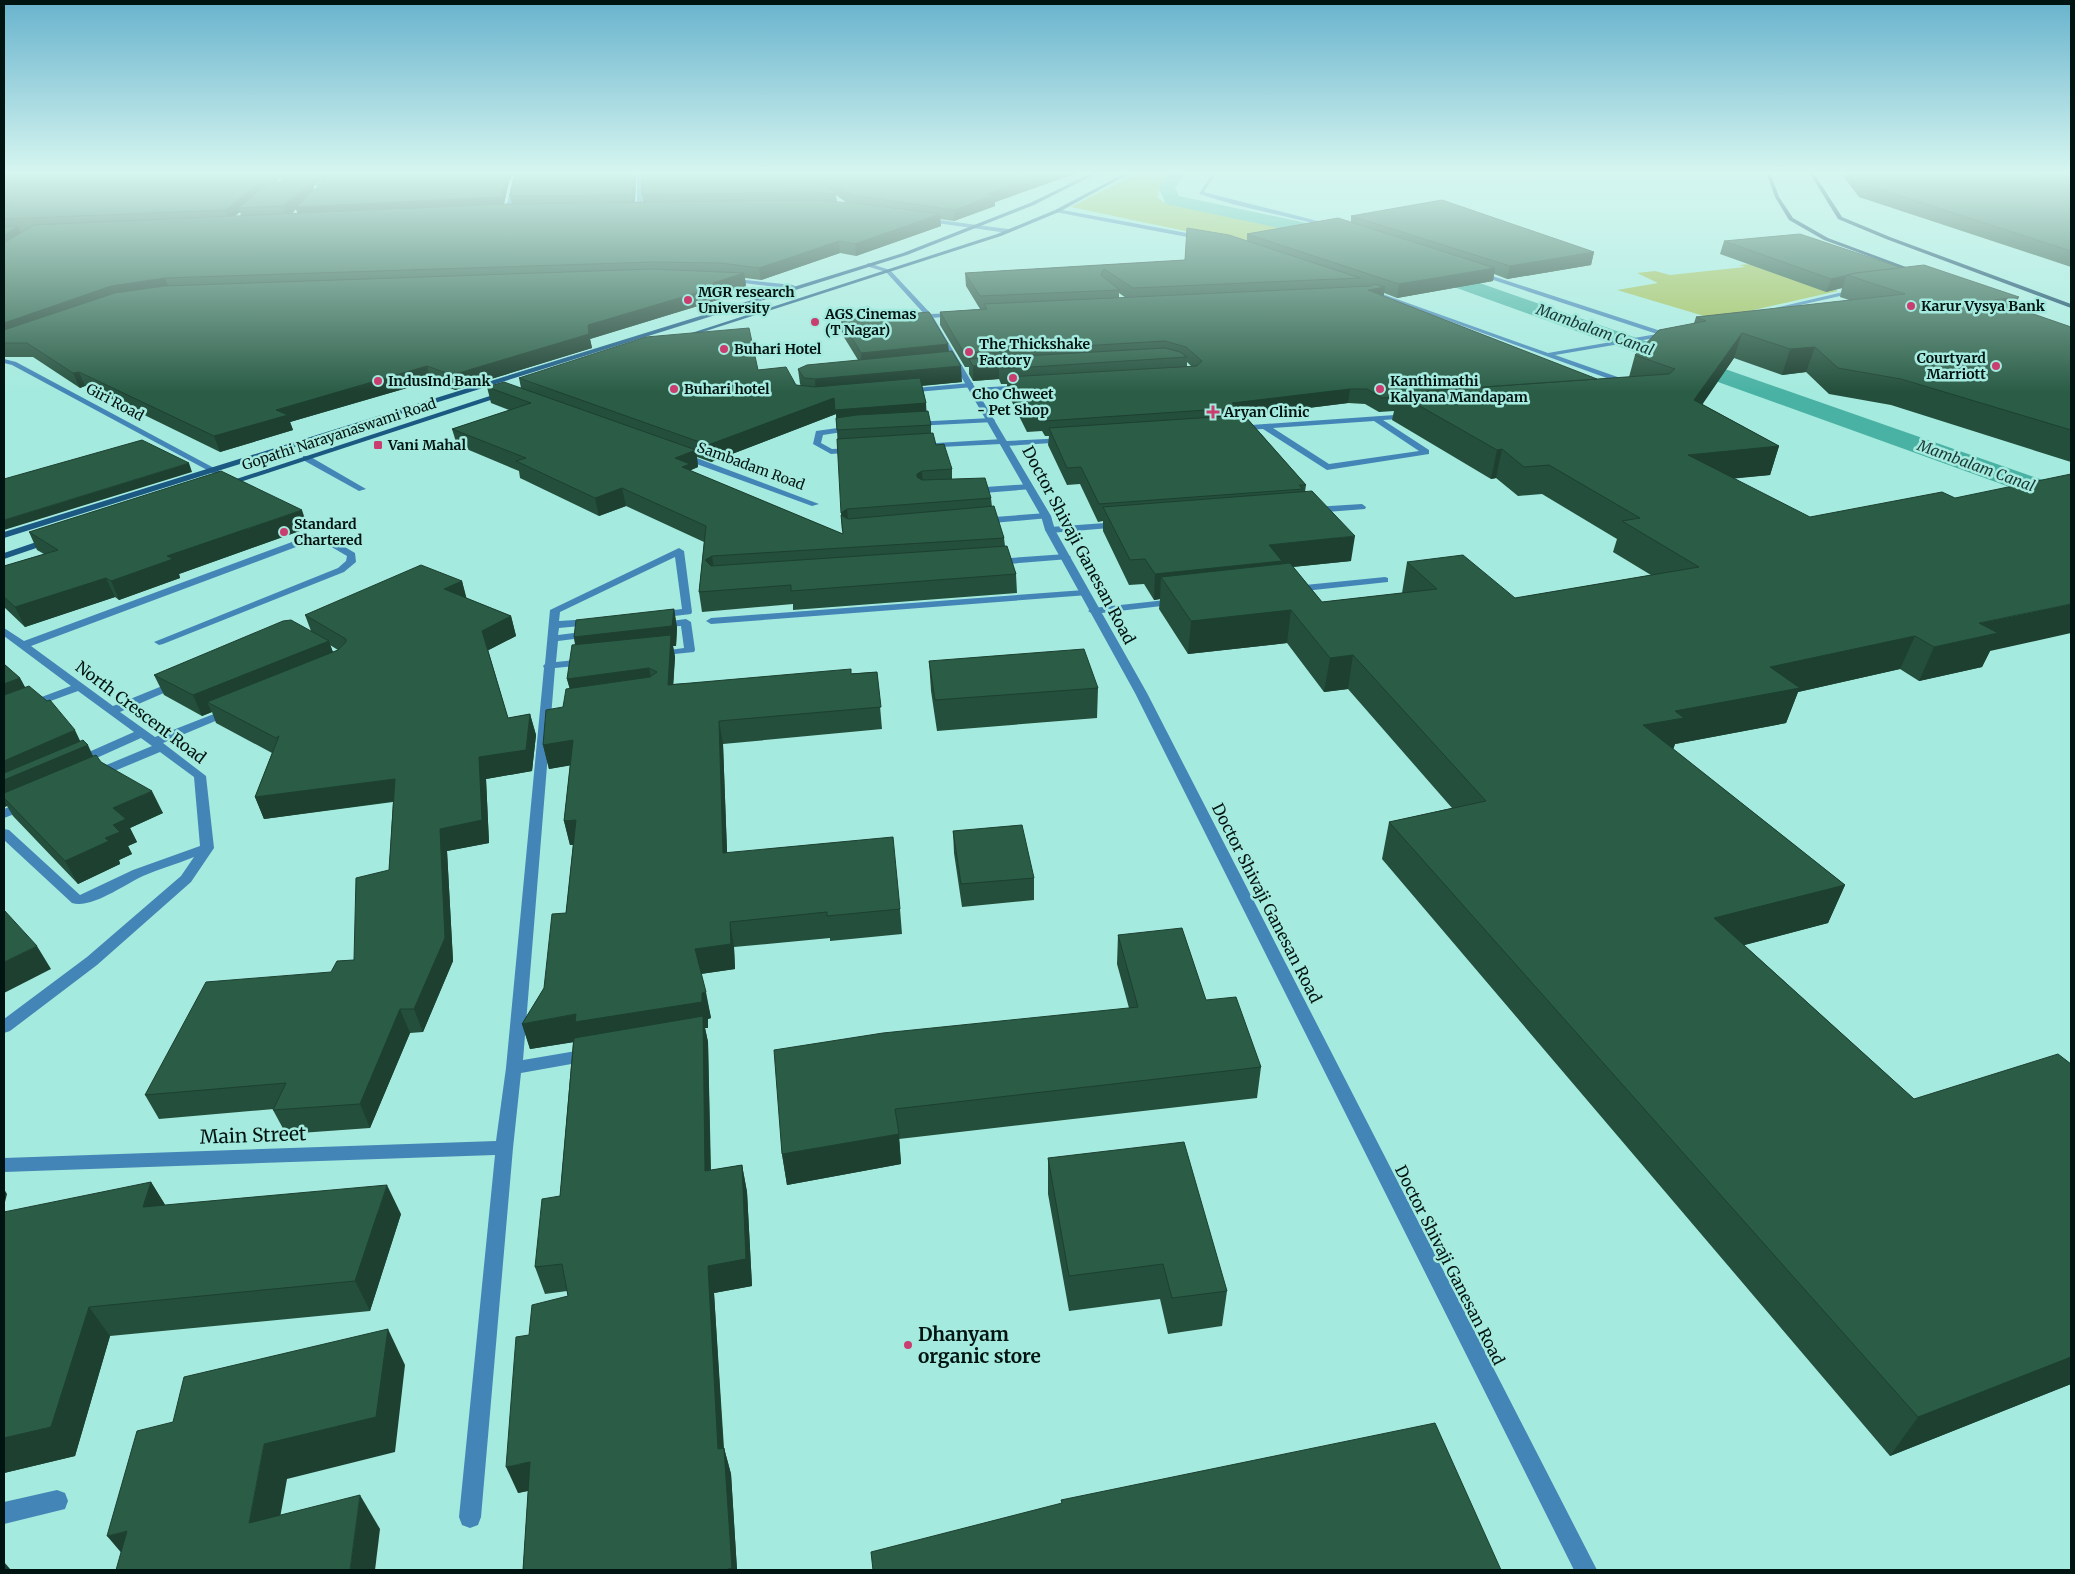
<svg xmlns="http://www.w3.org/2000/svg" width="2075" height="1574" viewBox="0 0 2075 1574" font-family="Merriweather,serif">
<rect width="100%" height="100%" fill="#a5eade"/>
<g fill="#9fbd53">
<path d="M1139 172H1169L1162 183 1157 197 1163 202 1311 234 1242 243 1071 207Z"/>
<path d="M1775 262 1805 279 1838 291 1714 319 1617 290 1658 283 1637 273 1655 271 1670 275 1745 267 1739 265Z"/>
</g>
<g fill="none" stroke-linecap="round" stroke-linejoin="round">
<g fill="#49b2a4" fill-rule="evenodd">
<path d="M1170 172H1186L1175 188 1179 196 1321 226 1357 239 1360 243 1357 247 1350 249 1316 236 1166 204 1159 188Z"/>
<path d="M1411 259 2071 490V509L1404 269 1401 265 1404 261Z"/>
</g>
<g fill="#4385b6" fill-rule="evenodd">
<path d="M286 172H290L279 185 329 183 346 172H350L330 185 287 188 274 187Z"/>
<path d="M637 172H641L643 209 640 211 637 209Z"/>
<path d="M1213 172H1217L1204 192 1337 226 1334 228 1232 204 1199 194Z"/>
<path d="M516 173 518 174 510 211 505 212 514 174Z"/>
<path d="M1057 209 1203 236 1206 238 1203 240 1055 212Z"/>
<path d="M924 218 1008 229 1011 231 1008 233 922 221Z"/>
<path d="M1477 271 1667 333 1668 334 1661 337 1555 355 1629 381V385H1626L1372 293 1377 292 1548 353 1657 334 1475 274Z"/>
<path d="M728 278 793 285 796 287 793 289 726 281Z"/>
<path d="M1856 289 1858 292 1756 315 1753 313Z"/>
<path d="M957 313 959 316 930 318 927 316 930 314Z"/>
<path d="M4 359 16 362 229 476 222 478 12 365 4 363Z"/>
<path d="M970 383H973V387L905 393 901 391 905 389Z"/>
<path d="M1026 385V389H1023L973 392 969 390 973 388Z"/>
<path d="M1409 414H1412V418L1383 420 1429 450V454L1327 470 1263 429 1237 430 1233 428 1237 426ZM1374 421 1419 451 1329 464 1273 428Z"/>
<path d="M991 418 995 420 994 422 914 426 910 424 914 422Z"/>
<path d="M852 426H855V430L823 435 821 443 832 449 853 448H856V452L831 454 813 444 816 431Z"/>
<path d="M1065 438 1069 440 1068 442 1005 446 1001 444 920 448 916 446 920 444 1003 439 1007 441Z"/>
<path d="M680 454H686L819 504 812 506 680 458Z"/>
<path d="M303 456H309L366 489 359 491 303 460Z"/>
<path d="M1029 484 1032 485V489L971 494 967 491 971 488Z"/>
<path d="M1362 504 1366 507 1365 509 1314 513 1310 510 1314 507Z"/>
<path d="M1046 513 1049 514V518L981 524 976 521 981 518Z"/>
<path d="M1119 522 1122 523V527L1050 533 1045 530 1050 527Z"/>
<path d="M311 535 328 537 355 553 356 562 344 572 163 644 159 645 154 642 338 568 346 561 347 556 323 542 312 541 31 646 113 706 172 682H180L182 684 180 686 120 712 155 737 224 710 228 709 234 712 232 714 163 743 206 776 214 848 191 882 97 965 10 1031 4 1033V1019L87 957 181 876 194 857C177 864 159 869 143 876 125 884 92 909 72 903L4 840V829L9 830 80 895 133 870 200 846 194 777 160 752 100 777H92L90 774 92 771 152 746 141 738 81 765H73L71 762 73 759 134 732 78 691 4 718V711L71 686 4 636V628L24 641Z"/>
<path d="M679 548 684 551 692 612 691 614 658 618 653 615 658 612 682 609 675 557 560 612 559 621 591 619 596 622 591 625 559 628 558 635 590 631 595 634 590 637 558 641 556 662 585 659 590 662 585 665 555 668 523 1060 588 1049 594 1051 596 1055 594 1059 588 1061 521 1073 513 1148 481 1517 478 1525 470 1528 462 1525 459 1517 495 1155 4 1172V1158L496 1141 506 1068 544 668 543 666 545 664 550 610Z"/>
<path d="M1066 554 1071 557 1069 559 996 565 991 562 996 559Z"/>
<path d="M1385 577 1388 578V582L1295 592 1290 589 1295 586Z"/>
<path d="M1084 590 1088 591V595L711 624 706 621 711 618Z"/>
<path d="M1175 599 1179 600V604L1093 614 1088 611 1093 608Z"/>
<path d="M686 619 691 622 695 650 694 652 655 656 654 654 655 652 684 648 681 626 656 627V623Z"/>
<path d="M25 801 31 805 30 808 4 818V809Z"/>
<path d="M57 1490 65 1493 68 1501 65 1509 4 1524V1502Z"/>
</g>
<path fill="#4385b6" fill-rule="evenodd" d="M868 263 890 270 932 315 1051 516 1055 530 1147 693 1597 1570H1574L1135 693 1045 530 1041 516 927 317 886 272 866 266Z"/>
<g fill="#1b5983" fill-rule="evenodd">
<path d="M1094 172H1099L1034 205 907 255 4 538V532L903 253 1030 203Z"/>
<path d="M1127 172H1132L1059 212 1001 236 681 339 676 338 997 234 1055 210Z"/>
<path d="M502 392 509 394 225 487 218 485Z"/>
<path d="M51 537 54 538V542L4 559V553Z"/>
</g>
<g fill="#063a5b" fill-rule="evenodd">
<path d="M1766 172H1770L1779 197 1793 218 1828 238 1922 273 1917 274 1824 240 1789 220 1775 197Z"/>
<path d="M1809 172H1813L1842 217 1890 237 2071 304V308L1886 239 1838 219Z"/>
</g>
</g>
<g fill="#244f3c" fill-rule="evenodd">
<path d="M4 172 277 182H282L281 178 334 172 335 174 509 181 504 204H512L510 196 518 173 516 172H636L635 202H643L642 195 641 172H1080L995 202V206L954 221 940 219 941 226 856 256 840 253 761 280 745 278 746 286 724 293V298L590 339 592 348 455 390 431 381 290 422 293 430 220 452 85 386 80 388 33 357H4ZM324 181 314 190V185ZM836 195 840 198 846 202H837ZM296 209 298 213 292 214ZM240 212 241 216H235Z"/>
<path d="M1840 172H2071V267L1859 197Z"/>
<path d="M1351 216 1594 252 1591 265 1507 279 1494 274 1493 281 1397 298 1384 293 1383 296 1597 379 1629 377 1635 355 1694 323 1696 317 1849 300 1840 297 1842 288 1826 292 1720 254 1724 241 2015 308 2071 327V462L1891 405 1829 394 1806 372 1782 375 1734 358 1702 404 1779 446 1770 475 1734 478 1990 651 1982 667 1919 681 1900 669 1798 692 1786 723 1675 744 1673 749 1845 885 1828 923 1744 945 1914 1099 2071 1064V1384L1890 1456 1382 859 1389 822 1452 808 1348 689 1324 692 1287 643 1188 654 1159 609 1160 599 1154 600 1144 584 1129 585 1103 531V521L1098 522 1080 484 1067 485 1048 445 1049 436H1045L1042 431 1027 432 1007 392V384H1001L999 379 973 381 969 374V367H965L940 325V312L980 309 966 286 965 273 1185 260 1247 241V234L1351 222ZM1119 293 1126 298H1119ZM1187 362 1191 366H1187ZM1348 403 1365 404 1379 412 1394 411 1392 420 1491 479 1496 478 1518 496 1542 494 1617 539 1613 552 1651 575 1515 598 1407 562 1402 593 1322 602 1293 567 1351 561 1305 492 1306 485 1245 416Z"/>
<path d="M841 320 948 344 949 351 962 382 922 386 926 403V411L931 425V433L936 445 952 469V479L991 498 992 507 1004 538 1005 546 1016 574 1017 593 793 610V604L702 612 699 592 704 542 626 506 599 516 520 478 519 471 457 445 452 429 509 410 491 403 487 387 521 388 519 378 758 370 796 385 801 386 800 384 798 369 858 360 842 334ZM836 414 843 534 691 471V470L698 467 697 457 711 462Z"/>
<path d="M308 528 179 574 180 578 119 600 115 597 25 627 4 607V566L44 554 37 550 29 532Z"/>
<path d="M462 581 466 598 511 616 516 636 488 650 508 718 530 714 536 735 532 771 486 779 489 843 447 851 453 961 423 1032 410 1033 370 1128 286 1134 273 1110 274 1109 159 1119 145 1095 331 972 354 960 389 870 393 802 264 819 255 797 272 753 216 723 212 712 202 716 164 695 154 675 311 631 305 615ZM330 645 338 650 333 652Z"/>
<path d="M674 609 677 628 676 646H673L675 657 673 684 877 672 882 729 723 744 727 853 900 909 902 934 830 941V938L734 947 735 969 701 974 711 1018 708 1019V1028H705L708 1042 711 1170 742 1165 747 1192 752 1286 714 1293 724 1448 731 1474 737 1570H523L528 1491 518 1493 529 1335 568 1296 567 1291 545 1294 535 1267 560 1196 573 1042 530 1049 522 1024 544 988 566 913 573 845H570L564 821 570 765 549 769 543 745 563 707 570 689 567 679 575 645 574 637Z"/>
<path d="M929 661 1098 688 1097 718 937 731 931 691Z"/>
<path d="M4 664 20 678 25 687 80 741 93 756 101 762 163 813 130 828 137 842 128 846 132 854 119 860 120 864 78 884 13 816 7 806 4 807Z"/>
<path d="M953 831 1034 878V900L962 907 954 853Z"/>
<path d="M1118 935 1206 1000 1261 1067 1257 1098 899 1139 901 1164 787 1185 782 1154 1129 1008 1117 964Z"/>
<path d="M1048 1158 1227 1291 1222 1326 1168 1334 1160 1299 1069 1311 1048 1194Z"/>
<path d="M151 1182 165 1205 401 1214 370 1311 110 1336 75 1456 4 1473Z"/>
</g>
<g fill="#1d4031">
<path d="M273 172H285L272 187 238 208 240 212 229 221 226 210Z"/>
<path d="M334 172 336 177 314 185 311 180Z"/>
<path d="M507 172H515L509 181 503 208 299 218 296 209 286 218 283 206 312 182 315 193Z"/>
<path d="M633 172H636L635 206 633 195Z"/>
<path d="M1051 172H1080L995 202V206L954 221V210L987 194Z"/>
<path d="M940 214 941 226 856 256 855 244Z"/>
<path d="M18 226 23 237 4 250V235Z"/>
<path d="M839 241 840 253 761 280 759 268Z"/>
<path d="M1594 252 1591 265 1507 279 1510 266Z"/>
<path d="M1495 268 1493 281 1397 298 1399 284Z"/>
<path d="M744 273 746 286 724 293V298L590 339 592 348 455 390 452 375 588 325Z"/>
<path d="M1847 275 1842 288 1826 292 1831 279Z"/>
<path d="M165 278 170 291 4 338V323L111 286Z"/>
<path d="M1385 287 1383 300 1368 290Z"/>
<path d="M2019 297 2009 320 1993 300Z"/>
<path d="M1742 333 1734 358 1687 427 1694 400Z"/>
<path d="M948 344 949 359 862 368 861 353Z"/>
<path d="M1815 347 1806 372 1782 375 1790 349Z"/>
<path d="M999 363V379L973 381V366Z"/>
<path d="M427 366 431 381 290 422 293 430 220 452 214 436 276 410Z"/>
<path d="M961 366 962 382 816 395 815 379Z"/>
<path d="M79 372 85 386 80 388 73 373Z"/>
<path d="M1350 389 1348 403 1235 417 1236 408 1232 403Z"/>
<path d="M834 398 926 403 927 420 837 426 836 414 711 462 708 445Z"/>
<path d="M1779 446 1770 475 1680 484 1688 455Z"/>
<path d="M1502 449 1496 478 1491 479 1497 450Z"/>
<path d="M696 450 698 467 691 470 693 481 675 458Z"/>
<path d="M189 463 192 472 4 530V520Z"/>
<path d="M922 471 923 488 918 492 917 474Z"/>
<path d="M622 488 626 506 599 516 595 498Z"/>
<path d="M847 509 849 527 842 531 841 513Z"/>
<path d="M302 510 308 528 179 574 180 578 119 600 111 581 167 556Z"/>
<path d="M1355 536 1351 561 1281 568 1161 577 1160 599 1154 600 1155 574 1269 545Z"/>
<path d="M712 556 715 575 705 560Z"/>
<path d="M106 578 115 597 25 627 15 607Z"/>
<path d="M462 581 467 600 444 589Z"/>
<path d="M2071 604V633L1990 651 1982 667 1919 681 1934 647 1979 623Z"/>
<path d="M674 609 677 628 676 646H673L675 657 672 707 668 685 670 647 578 658 574 637Z"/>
<path d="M1291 610 1287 643 1188 654 1191 621Z"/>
<path d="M511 616 516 636 487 651 482 631Z"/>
<path d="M1915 636 1900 669 1798 692 1786 723 1675 744 1672 753 1643 725 1770 667Z"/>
<path d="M329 641 336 661 207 702 212 712 202 716 193 695Z"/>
<path d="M1353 655 1348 689 1324 692 1330 658Z"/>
<path d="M649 668 654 690 573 701 567 679Z"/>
<path d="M20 678 31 699 4 709V684Z"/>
<path d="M530 714 536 735 532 771 486 779 489 843 447 851 453 961 423 1032 414 1009 440 829 479 757Z"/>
<path d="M719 721 723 744 728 877 723 853Z"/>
<path d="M75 730 83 747 88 745 98 767 4 798V761Z"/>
<path d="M573 740 579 764 549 769 543 745Z"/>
<path d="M395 779 402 800 264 819 255 797Z"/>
<path d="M152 791 163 813 130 828 137 842 128 846 132 854 119 860 120 864 78 884 65 861 105 838 113 825V808Z"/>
<path d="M4 800 7 806 4 807Z"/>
<path d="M576 820 582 844 570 845 564 821Z"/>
<path d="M1845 885 1828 923 1699 957 1714 918Z"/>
<path d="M730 922 734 947 735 969 700 974 695 949Z"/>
<path d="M37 946 51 969 4 993V962Z"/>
<path d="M706 992 711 1018 708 1019V1028H705L708 1042 711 1198 581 1041 530 1049 522 1024Z"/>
<path d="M400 1009 410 1033 370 1128 360 1104Z"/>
<path d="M899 1134 901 1164 787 1185 782 1154Z"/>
<path d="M742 1165 747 1192 752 1286 714 1293 725 1475 718 1449 708 1266Z"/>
<path d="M151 1182 169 1211 143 1207Z"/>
<path d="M387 1185 401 1214 370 1311 355 1281Z"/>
<path d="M4 1189 7 1194 4 1206Z"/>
<path d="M89 1307 110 1336 75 1456 4 1473V1438Z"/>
<path d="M388 1329 405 1365 395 1452 287 1479 273 1557 249 1523 264 1444Z"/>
<path d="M2071 1357V1384L1890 1456 1918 1417Z"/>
<path d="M724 1448 731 1474 737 1570H725Z"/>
<path d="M530 1462 541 1488 518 1493 506 1467Z"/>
<path d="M360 1495 380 1529 375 1570H350Z"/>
<path d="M127 1531 136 1570 107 1536Z"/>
<path d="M4 1562 11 1570H4Z"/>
</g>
<g fill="#2a5c46" stroke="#1d4031">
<path d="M9 172H273L269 177H266L226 210 4 219V173Z"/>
<path d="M286 172H334L311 180 313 181H287L281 178Z"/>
<path d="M338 172H507L501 197 296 207 325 180 324 177 333 175Z"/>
<path d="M547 172H633V195L510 196 515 173Z"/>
<path d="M642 172H811L836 194 811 192 642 195Z"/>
<path d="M820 172H1051L987 194 995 195 954 210 852 195 839 188Z"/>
<path d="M1854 172H2071V251L1864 184Z"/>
<path d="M270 182H312L283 206 238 208Z"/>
<path d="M811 200 853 203 940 214 855 244 839 241 759 268 721 263 653 262 165 278 111 286 4 323V243L34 225 505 204Z"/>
<path d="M1442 200 1594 252 1510 266 1351 216Z"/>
<path d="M1338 218 1495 268 1399 284 1247 234Z"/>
<path d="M18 226 4 235V227Z"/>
<path d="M1187 228 1229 235 1360 278 1133 288 1104 269 1101 275 1120 290 980 296 965 273 1185 260Z"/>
<path d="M1800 234 1902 268 1856 273 1831 279 1724 241Z"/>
<path d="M1924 265 2019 297 1993 300 2071 327V430L1901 379 1838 368 1815 347 1790 349 1742 333 1694 400 1779 446 1688 455 1810 517 1942 492 1955 498 2071 474V604L1979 623 1998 633 1934 647 1915 636 1770 667 1800 688 1675 711 1684 718 1643 725 1845 885 1714 918 1914 1099 2058 1054 2071 1064V1357L1918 1417 1389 822 1486 801 1353 655 1330 658 1291 610 1191 621 1161 577 1290 563 1322 602 1437 589 1407 562 1463 555 1515 598 1699 567 1622 521 1640 518 1549 465 1524 467 1502 449 1497 450 1397 393 1669 374 1675 369 1635 355 1659 330 1706 321 1696 317 1905 294 1847 275 1856 273Z"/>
<path d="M653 269 744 273 713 283 723 285 588 325 589 334 452 375 427 366 276 410 288 415 214 436 79 372 73 373 27 343H4V330L115 293 165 286Z"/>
<path d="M1374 284 1385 287 1368 290 1597 379 1397 393 1396 397 1382 398 1367 389H1350L1232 403 1236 408 1045 421 1042 416 1027 417 1007 377 1197 366 1202 361 1186 347 1165 341 964 353 940 312 987 309 984 304 1371 286Z"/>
<path d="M929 312 948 344 861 353 841 320Z"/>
<path d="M749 328 758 370 786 367 796 385 815 387 920 378 926 403 835 410 834 398 708 445 519 378 646 337Z"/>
<path d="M1165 348 1180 352 1187 357 1001 369 999 363 973 366 969 359Z"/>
<path d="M952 351 961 366 815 379 804 378 798 369 807 365Z"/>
<path d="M504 382 696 450 675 458 690 464 682 467 843 534 841 515 848 519 994 506 1004 538 712 556 705 560 711 566 1007 546 1016 574 791 591V585L699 592 706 526 622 488 595 498 516 461 526 458 452 429 531 403 487 387Z"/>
<path d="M928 411 931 425 837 430 836 418 857 415Z"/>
<path d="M1244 415 1306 485H1299L1303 489 1099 504 1081 467 1067 468 1049 428Z"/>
<path d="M933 433 936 445 944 444 952 469 922 471 917 474V477L922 480 985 478 991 498 847 509 841 513 837 439Z"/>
<path d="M142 440 189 463 4 520V479Z"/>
<path d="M221 471 302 510 167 556 173 559 111 581 106 578 15 607 4 597V566L58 550 29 532Z"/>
<path d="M1312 491 1355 536 1269 545 1282 561 1155 574 1145 559 1130 560 1103 507Z"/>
<path d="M421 565 462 581 444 589 511 616 482 631 508 718 530 714 526 750 479 757 482 820 440 829 445 938 414 1009H400L360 1104 273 1110 286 1083 145 1095 206 982 331 972 337 961 354 960 356 878 389 870 395 779 255 797 279 736 276 738 207 702 338 650 346 642V639L305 615Z"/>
<path d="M674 609 672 626 574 637 576 620Z"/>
<path d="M291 620 329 641 193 695 154 675 283 621Z"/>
<path d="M671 635 668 685 851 669V674L877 672 881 707 719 721 723 853 893 837 900 909 827 916V912L730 922 731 944 695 949 706 992 702 993V1002L575 1022 576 1014 522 1024 544 988 552 914 566 913 576 820 564 821 573 740 543 745 546 710 563 707 566 689 650 677 657 672 649 668 567 679 572 645Z"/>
<path d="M1084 649 1098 688 935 700 929 661Z"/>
<path d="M4 664 20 678 4 684Z"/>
<path d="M29 686 47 701 50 700 75 730 4 761V695Z"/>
<path d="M83 740 88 745 4 780V773Z"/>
<path d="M96 755 101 762 152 791 113 808 126 819 113 825 120 832 105 838 109 841 65 861 4 798V793Z"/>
<path d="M1022 825 1034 878 961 884 953 831Z"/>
<path d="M4 910 37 946 4 962Z"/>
<path d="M1182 928 1206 1000 1236 997 1261 1067 895 1109 899 1134 782 1154 774 1050 883 1033 1138 1007 1118 935Z"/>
<path d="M703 1016 705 1171 742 1165 746 1259 708 1266 718 1449 724 1448 732 1568 725 1570H523L530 1462 506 1467 516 1337 529 1335 532 1305 568 1296 562 1264 535 1267 542 1199 560 1196 574 1038Z"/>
<path d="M1184 1142 1227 1291 1172 1298 1163 1264 1069 1276 1048 1158Z"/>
<path d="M151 1182 143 1207 387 1185 355 1281 89 1307 51 1427 4 1438V1212Z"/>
<path d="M388 1329 376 1417 264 1444 249 1523 360 1495 350 1570H116L127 1531 107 1536 137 1431 173 1422 184 1377Z"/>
<path d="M1435 1423 1501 1570H873L871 1552 1062 1503 1061 1500Z"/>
</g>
<linearGradient id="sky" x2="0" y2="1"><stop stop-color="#68b3cd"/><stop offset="0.44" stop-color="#d6f6f0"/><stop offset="1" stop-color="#d6f6f0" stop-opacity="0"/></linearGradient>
<rect width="2075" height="392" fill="url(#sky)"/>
<g fill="#c93d6f" stroke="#a5eade" stroke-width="2">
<circle cx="688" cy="300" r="5"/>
<circle cx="1911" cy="306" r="5"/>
<circle cx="815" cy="322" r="5"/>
<circle cx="724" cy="349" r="5"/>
<circle cx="969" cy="352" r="5"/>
<circle cx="1996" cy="366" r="5"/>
<circle cx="1013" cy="378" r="5"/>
<circle cx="378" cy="381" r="5"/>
<circle cx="674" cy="389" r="5"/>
<circle cx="1380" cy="389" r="5"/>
<path d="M1210.5 404.5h5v5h5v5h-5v5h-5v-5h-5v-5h5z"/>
<rect x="373" y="440" width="10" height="10" rx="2.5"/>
<circle cx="284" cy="532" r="5"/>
<circle cx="908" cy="1345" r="5"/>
</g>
<g text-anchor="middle" stroke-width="5" stroke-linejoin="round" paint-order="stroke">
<g font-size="14" font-weight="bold" fill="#001511" stroke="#a5eade" text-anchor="start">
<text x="698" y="297">MGR research<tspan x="698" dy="16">University</tspan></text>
<text x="1921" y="311">Karur Vysya Bank</text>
<text x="825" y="319">AGS Cinemas<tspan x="825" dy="16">(T Nagar)</tspan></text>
<text x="979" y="349">The Thickshake<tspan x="979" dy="16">Factory</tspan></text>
<text x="734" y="354">Buhari Hotel</text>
<text x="1986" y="363" text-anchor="end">Courtyard<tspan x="1986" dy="16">Marriott</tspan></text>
<text x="388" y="386">IndusInd Bank</text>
<text x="1390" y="386">Kanthimathi<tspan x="1390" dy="16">Kalyana Mandapam</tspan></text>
<text x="684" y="394">Buhari hotel</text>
<text x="1013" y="399" text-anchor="middle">Cho Chweet<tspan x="1013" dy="16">- Pet Shop</tspan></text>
<text x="1224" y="417">Aryan Clinic</text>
<text x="388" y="450">Vani Mahal</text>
<text x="294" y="529">Standard<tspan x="294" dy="16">Chartered</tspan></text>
</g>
<g font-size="14" fill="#001511" stroke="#a5eade">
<text transform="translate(115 402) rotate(28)" y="5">Giri Road</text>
<text transform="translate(339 434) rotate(-18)" y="5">Gopathi Narayanaswami Road</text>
<text transform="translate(751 466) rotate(20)" y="5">Sambadam Road</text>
</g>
<g font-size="15" font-style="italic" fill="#193935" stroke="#a5eade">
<text transform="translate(1595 330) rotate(20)" y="5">Mambalam Canal</text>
<text transform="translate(1976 466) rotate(20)" y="5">Mambalam Canal</text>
</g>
<g font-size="16" fill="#001511" stroke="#a5eade">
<text transform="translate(1079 545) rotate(62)" y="6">Doctor Shivaji Ganesan Road</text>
<text transform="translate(141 712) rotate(37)" y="6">North Crescent Road</text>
<text transform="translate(1267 903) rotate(63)" y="6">Doctor Shivaji Ganesan Road</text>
<text transform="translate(1450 1265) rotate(63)" y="6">Doctor Shivaji Ganesan Road</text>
</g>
<g font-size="19" fill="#001511" stroke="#a5eade">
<text transform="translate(253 1135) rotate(-2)" y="7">Main Street</text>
</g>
<g font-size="19" font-weight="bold" fill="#001511" stroke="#a5eade" text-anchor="start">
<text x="918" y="1341">Dhanyam<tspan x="918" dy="22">organic store</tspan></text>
</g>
</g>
<rect width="2075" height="1574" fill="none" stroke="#001511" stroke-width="10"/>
</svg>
